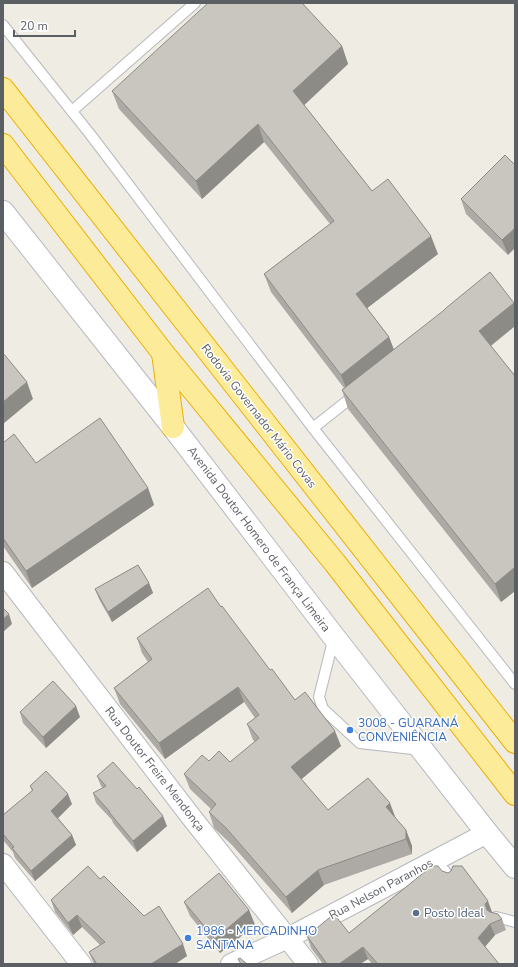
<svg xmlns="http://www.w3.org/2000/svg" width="518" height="967" viewBox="0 0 518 967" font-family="'Nunito Sans',sans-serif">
<rect width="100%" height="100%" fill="#eeece3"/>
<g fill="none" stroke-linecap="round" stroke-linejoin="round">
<g stroke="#b6b9bd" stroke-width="12">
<g id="service">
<path d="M3 25 90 134 313 428 515 684"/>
<path d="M72 111 195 3"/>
<path d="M313 428 356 394"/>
<path d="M334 637 319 697 323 709 360 743 421 750"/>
<path d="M435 860 451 878"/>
<path d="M496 917 515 922"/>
</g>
</g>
<g stroke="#b6b9bd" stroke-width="22">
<g id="minor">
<path d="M3 572 192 818 308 964"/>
<path d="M3 864 81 964"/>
<path d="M231 964 288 938 487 833"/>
</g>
</g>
<g stroke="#b7babf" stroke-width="24">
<path id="secondary" d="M3 212 173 427 334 637 487 833 515 867"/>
</g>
<g stroke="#edaf04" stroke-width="24">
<g id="trunk">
<path d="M3 89 515 742"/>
<path d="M3 145 163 353 335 563 515 794"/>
<path d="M163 353 173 427"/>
</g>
</g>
<use href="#service" stroke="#fff" stroke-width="10"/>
<use href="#minor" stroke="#fff" stroke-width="20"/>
<use href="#secondary" stroke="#fff" stroke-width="22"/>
<use href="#trunk" stroke="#fcec9a" stroke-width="22"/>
</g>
<g fill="#adaaa5">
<path d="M342 46 348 64 304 105 372 191 438 254 367 308 389 337 394 350 515 304V326L491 346 515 376V591L501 602 348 409 342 390 344 388 271 292 264 274 330 224 264 142 202 199 119 109 112 91Z"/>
<path d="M505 155 508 255 466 214 461 199Z"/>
<path d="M3 443 36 463 148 488 154 505 32 588 3 546Z"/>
<path d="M149 583 153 593 112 622 99 599 95 589Z"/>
<path d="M221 607 270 670 295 700 341 746 301 779 328 810 395 818 406 830 412 846V854L324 885 292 913 232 845 214 828 209 812 211 809 190 789 184 774 209 761 230 762 255 742 253 740 247 724 255 718 244 702 165 759 120 704 114 688 148 662 142 653 137 638Z"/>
<path d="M20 712 80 717 46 748 23 723Z"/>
<path d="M97 776 167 826 137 852 113 823 112 820 96 803 93 793 103 788 101 786Z"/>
<path d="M30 786 72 804 58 818 72 835 76 845 35 881 15 858 13 852 3 840V815L32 791Z"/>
<path d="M442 871 492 912 502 919 506 930 495 935 485 947 499 964H372L368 959 360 964H323L311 948 307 936 349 933Z"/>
<path d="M100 879 144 916 187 956 175 964H94L89 952 100 945 82 927 73 935 55 912 51 900Z"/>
<path d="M184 902 249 910 255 925 220 953 190 916Z"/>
</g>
<g fill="#8d8b86">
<path d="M342 46 348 64 300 109 293 91Z"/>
<path d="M258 124 264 142 202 199 196 181Z"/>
<path d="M515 228V248L508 255 502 240Z"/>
<path d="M431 236 438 254 362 312 356 294Z"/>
<path d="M514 303 515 326 486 349 479 331Z"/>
<path d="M389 337 396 355 348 393 341 375Z"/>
<path d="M27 382 33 399 3 424V402Z"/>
<path d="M148 488 154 505 32 588 26 571Z"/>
<path d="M515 567V591L501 602 495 584Z"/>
<path d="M149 583 153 593 112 622 108 612Z"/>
<path d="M9 614 12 624 3 632V619Z"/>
<path d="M238 687 244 702 165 759 159 743Z"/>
<path d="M76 706 80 717 46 748 43 737Z"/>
<path d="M335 731 341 746 297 783 291 767Z"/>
<path d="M68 794 72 804 55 821 51 811Z"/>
<path d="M390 803 396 819 386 807Z"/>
<path d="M163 816 167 826 137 852 133 841Z"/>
<path d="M406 830 412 846V854L406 839Z"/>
<path d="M72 835 76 845 35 881 31 871Z"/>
<path d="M318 870 324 885 292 913 286 897Z"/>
<path d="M488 901 492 912 490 916 485 904Z"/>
<path d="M249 910 255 925 220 953 215 939Z"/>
<path d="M77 915 82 927 73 935 68 923Z"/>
<path d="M490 924 495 935 482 950 478 938Z"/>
<path d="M183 944 187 956 175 964H151Z"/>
<path d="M363 947 368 959 360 964H339Z"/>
</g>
<g fill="#c9c6c0" stroke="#8d8b86">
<path d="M208 3H302L342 46 293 91 372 191 388 179 431 236 356 294 389 337 341 375 264 274 334 221 258 124 196 181 112 91Z"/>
<path d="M505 155 515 165V228L502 240 461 199Z"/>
<path d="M490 272 514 303 479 331 515 376V567L495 584 342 390 443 311 446 308Z"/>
<path d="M3 353 27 382 3 402Z"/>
<path d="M100 418 148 488 26 571 3 538V443L14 434 36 463Z"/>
<path d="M138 565 149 583 108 612 95 589Z"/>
<path d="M208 588 221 607 222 606 270 670 272 669 295 700 305 692 335 731 291 767 328 810 368 778 390 803 386 807 406 830V839L318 870 286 897 227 829 209 812 216 804 184 774 202 755 209 761 219 751 230 762 259 738 247 724 259 715 238 687 159 743 114 688 152 659 137 638Z"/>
<path d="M3 608 9 614 3 619Z"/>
<path d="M53 681 76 706 43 737 20 712Z"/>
<path d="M113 762 137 789 139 787 163 816 133 841 109 812H110L93 793 106 786 97 776Z"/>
<path d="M46 771 68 794 51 811 72 835 31 871 12 848 14 847 3 834V815L33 790 30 786Z"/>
<path d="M88 866 100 879 104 876 144 916 159 906 183 944 151 964H97L89 952 105 942 77 915 68 923 51 900Z"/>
<path d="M432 866H438L442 871 448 873 451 871 453 866H462L488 901 485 904 487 910 490 912 498 914 502 919 490 924 478 938 499 964H378L363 947 339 964H327L307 936 334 914 349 933Z"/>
<path d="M219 873 249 910 215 939 184 902Z"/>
<path d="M240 958 247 964H241L238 959Z"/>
</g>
<g fill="#3f7fe0" stroke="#fff" stroke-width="1.5">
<circle cx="350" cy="730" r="4"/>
<circle cx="188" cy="938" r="4"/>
</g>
<circle fill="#5c6f8a" stroke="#fff" stroke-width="1.5" cx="416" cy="913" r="4"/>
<g text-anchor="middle" stroke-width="3" stroke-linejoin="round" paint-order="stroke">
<g font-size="12" fill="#5b5f64" stroke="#fff">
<text transform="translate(259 416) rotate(52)" y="4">Rodovia Governador Mário Covas</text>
<text transform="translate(259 539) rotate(53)" y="4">Avenida Doutor Homero de França Limeira</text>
<text transform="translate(155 769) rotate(52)" y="4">Rua Doutor Freire Mendonça</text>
<text transform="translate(381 889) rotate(-28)" y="4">Rua Nelson Paranhos</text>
</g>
<g font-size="12" fill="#366cbe" stroke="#fff" text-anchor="start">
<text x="358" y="727">3008 - GUARANÁ<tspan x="358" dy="14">CONVENIÊNCIA</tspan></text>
<text x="196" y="935">1986 - MERCADINHO<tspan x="196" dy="14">SANTANA</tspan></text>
</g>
<g font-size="12" fill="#4e5e75" stroke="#fff" text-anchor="start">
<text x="424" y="917">Posto Ideal</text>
</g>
</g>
<rect width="518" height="967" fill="none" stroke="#5b5f64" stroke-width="8"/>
<path d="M14 30v6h61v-6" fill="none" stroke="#5b5f64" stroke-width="2"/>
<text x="20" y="30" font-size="12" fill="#5b5f64" stroke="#ffffff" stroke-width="3" paint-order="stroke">20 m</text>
</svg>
